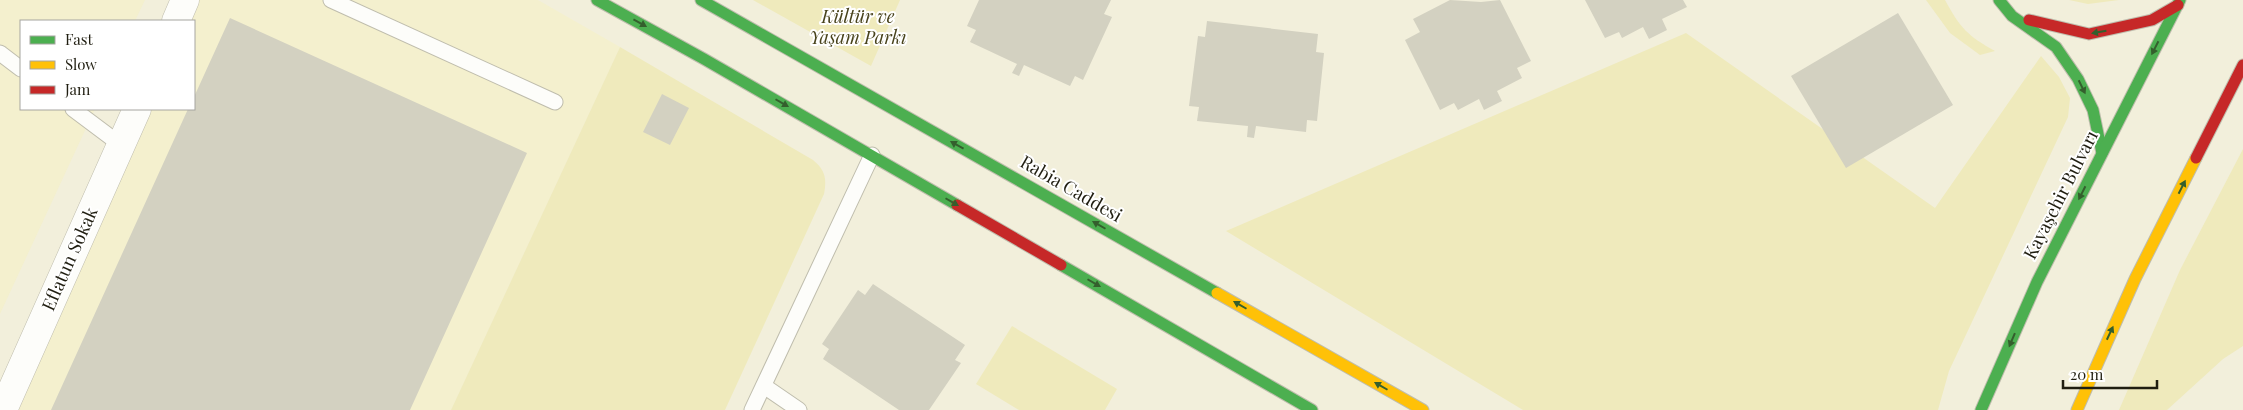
<svg xmlns="http://www.w3.org/2000/svg" width="2243" height="410" viewBox="0 0 2243 410" font-family="'Playfair Display',serif">
<rect width="100%" height="100%" fill="#f2efdb"/>
<g fill="#f4f0ce">
<path d="M0 0H145L135 21H21V109H95L0 314Z"/>
<path d="M198 0H538L620 47 451 410H18L150 109H194V21H189Z"/>
</g>
<g fill="#efeabc">
<path d="M753 0H900L871 66Z"/>
<path d="M1926 0H1945C1960 28 1968 36 1995 51L1980 55 1950 33Z"/>
<path d="M2069 0H2119L2088 4Z"/>
<path d="M1686 33 1935 208 2041 56 2059 77 2070 98 2068 117 1949 371 1938 410H1523L1226 231Z"/>
<path d="M620 47 813 160C825 170 827 178 824 194L725 410H451Z"/>
<path d="M2243 149V346L2223 359 2167 410H2119L2180 270Z"/>
<path d="M1012 326 1117 389 1105 410H1019L976 384Z"/>
</g>
<g fill="#d3d1c1">
<path d="M979 0H1111L1104 14 1112 17 1083 80 1075 76 1070 86 1024 65 1019 76 1012 73 1017 64 970 42 976 30 967 26Z"/>
<path d="M1450 0 1481 2 1500 0 1531 61 1517 68 1522 78 1497 91 1502 101 1484 110 1479 99 1458 110 1454 103 1440 110 1405 40 1420 32 1413 19Z"/>
<path d="M1585 0H1683L1687 7 1662 19 1667 30 1649 39 1643 27 1622 38 1619 32 1605 38Z"/>
<path d="M1898 13 1953 105 1846 168 1791 76Z"/>
<path d="M230 18 527 153 410 410H51L188 109H194V97Z"/>
<path d="M1207 21 1318 34 1316 52 1324 53 1317 121 1307 120 1306 132 1256 126 1254 138 1247 137 1248 126 1197 121 1199 107 1189 106 1198 36 1205 37Z"/>
<path d="M662 94 689 108 670 145 643 132Z"/>
<path d="M873 284 965 345 955 360 961 363 929 410H899L823 359 829 349 822 344 858 290 865 295Z"/>
</g>
<g fill="none" stroke-linecap="round" stroke-linejoin="round">
<g stroke="#bfbdad" stroke-width="17">
<g id="lane">
<path d="M331 0 555 102"/>
<path d="M0 53 21 69"/>
<path d="M73 109 121 145"/>
<path d="M764 386 799 410"/>
<path d="M752 410 872 155"/>
</g>
</g>
<g stroke="#bfbdad" stroke-width="29">
<g id="street">
<path d="M176 21 185 0"/>
<path d="M3 410 137 109"/>
</g>
</g>
<g stroke="#bfbdad" stroke-width="13">
<g id="fast">
<path d="M597 0 704 59 957 205"/>
<path d="M701 0 1217 293"/>
<path d="M1999 0 2012 16 2056 47 2078 79 2093 110 2102 153"/>
<path d="M1061 265 1312 410"/>
<path d="M1981 410 2037 282 2180 0"/>
</g>
</g>
<g stroke="#bfbdad" stroke-width="13">
<g id="slow">
<path d="M1217 293 1423 410"/>
<path d="M2077 410 2135 279 2196 158"/>
</g>
</g>
<g stroke="#bfbdad" stroke-width="13">
<g id="jam">
<path d="M2029 20 2089 34 2152 20 2178 5"/>
<path d="M2196 158 2243 65"/>
<path d="M957 205 1061 265"/>
</g>
</g>
<use href="#lane" stroke="#fdfdfa" stroke-width="15"/>
<use href="#street" stroke="#fdfdfa" stroke-width="28"/>
<use href="#fast" stroke="#4caf50" stroke-width="11"/>
<use href="#slow" stroke="#ffc107" stroke-width="11"/>
<use href="#jam" stroke="#c62828" stroke-width="11"/>
</g>
<defs><path id="oneway-solid" d="M-6-.8H1V-3.2L6.5 0L1 3.2V.8H-6Z" transform="scale(1.25)"/></defs>
<g fill="#345f2d">
<use href="#oneway-solid" transform="translate(640 23) rotate(29)"/>
<use href="#oneway-solid" transform="translate(2099 32) rotate(170)"/>
<use href="#oneway-solid" transform="translate(2155 48) rotate(117)"/>
<use href="#oneway-solid" transform="translate(2082 87) rotate(64)"/>
<use href="#oneway-solid" transform="translate(782 103) rotate(30)"/>
<use href="#oneway-solid" transform="translate(957 145) rotate(-151)"/>
<use href="#oneway-solid" transform="translate(2182 187) rotate(-63)"/>
<use href="#oneway-solid" transform="translate(2082 193) rotate(117)"/>
<use href="#oneway-solid" transform="translate(952 202) rotate(30)"/>
<use href="#oneway-solid" transform="translate(1099 225) rotate(-150)"/>
<use href="#oneway-solid" transform="translate(1094 283) rotate(30)"/>
<use href="#oneway-solid" transform="translate(1240 305) rotate(-150)"/>
<use href="#oneway-solid" transform="translate(2110 333) rotate(-65)"/>
<use href="#oneway-solid" transform="translate(2012 340) rotate(113)"/>
<use href="#oneway-solid" transform="translate(1381 386) rotate(-150)"/>
</g>
<g text-anchor="middle" stroke-width="4" stroke-linejoin="round" paint-order="stroke">
<g font-size="18" font-style="italic" fill="#48431c" stroke="#fff">
<text x="858" y="23">Kültür ve<tspan x="858" dy="21">Yaşam Parkı</tspan></text>
</g>
<g font-size="18" fill="#201e11" stroke="#fff">
<text transform="translate(1071 189) rotate(30)" y="6">Rabia Caddesi</text>
<text transform="translate(2061 195) rotate(-63)" y="6">Kayaşehir Bulvarı</text>
<text transform="translate(70 259) rotate(-66)" y="6">Eflatun Sokak</text>
</g>
</g>
<rect x="20" y="20" width="175" height="90" fill="#ffffff" stroke="#a6a5a0"/>
<rect x="30" y="36" width="25" height="8" fill="#4caf50" stroke="#a6a5a0"/>
<text x="65" y="45" font-size="15" fill="#201e11">Fast</text>
<rect x="30" y="61" width="25" height="8" fill="#ffc107" stroke="#a6a5a0"/>
<text x="65" y="70" font-size="15" fill="#201e11">Slow</text>
<rect x="30" y="86" width="25" height="8" fill="#c62828" stroke="#a6a5a0"/>
<text x="65" y="95" font-size="15" fill="#201e11">Jam</text>
<path d="M2063 380v8h94v-8" fill="none" stroke="#201e11" stroke-width="2.5"/>
<text x="2070" y="380" font-size="15" fill="#201e11" stroke="#ffffff" stroke-width="4" paint-order="stroke">20 m</text>
</svg>
